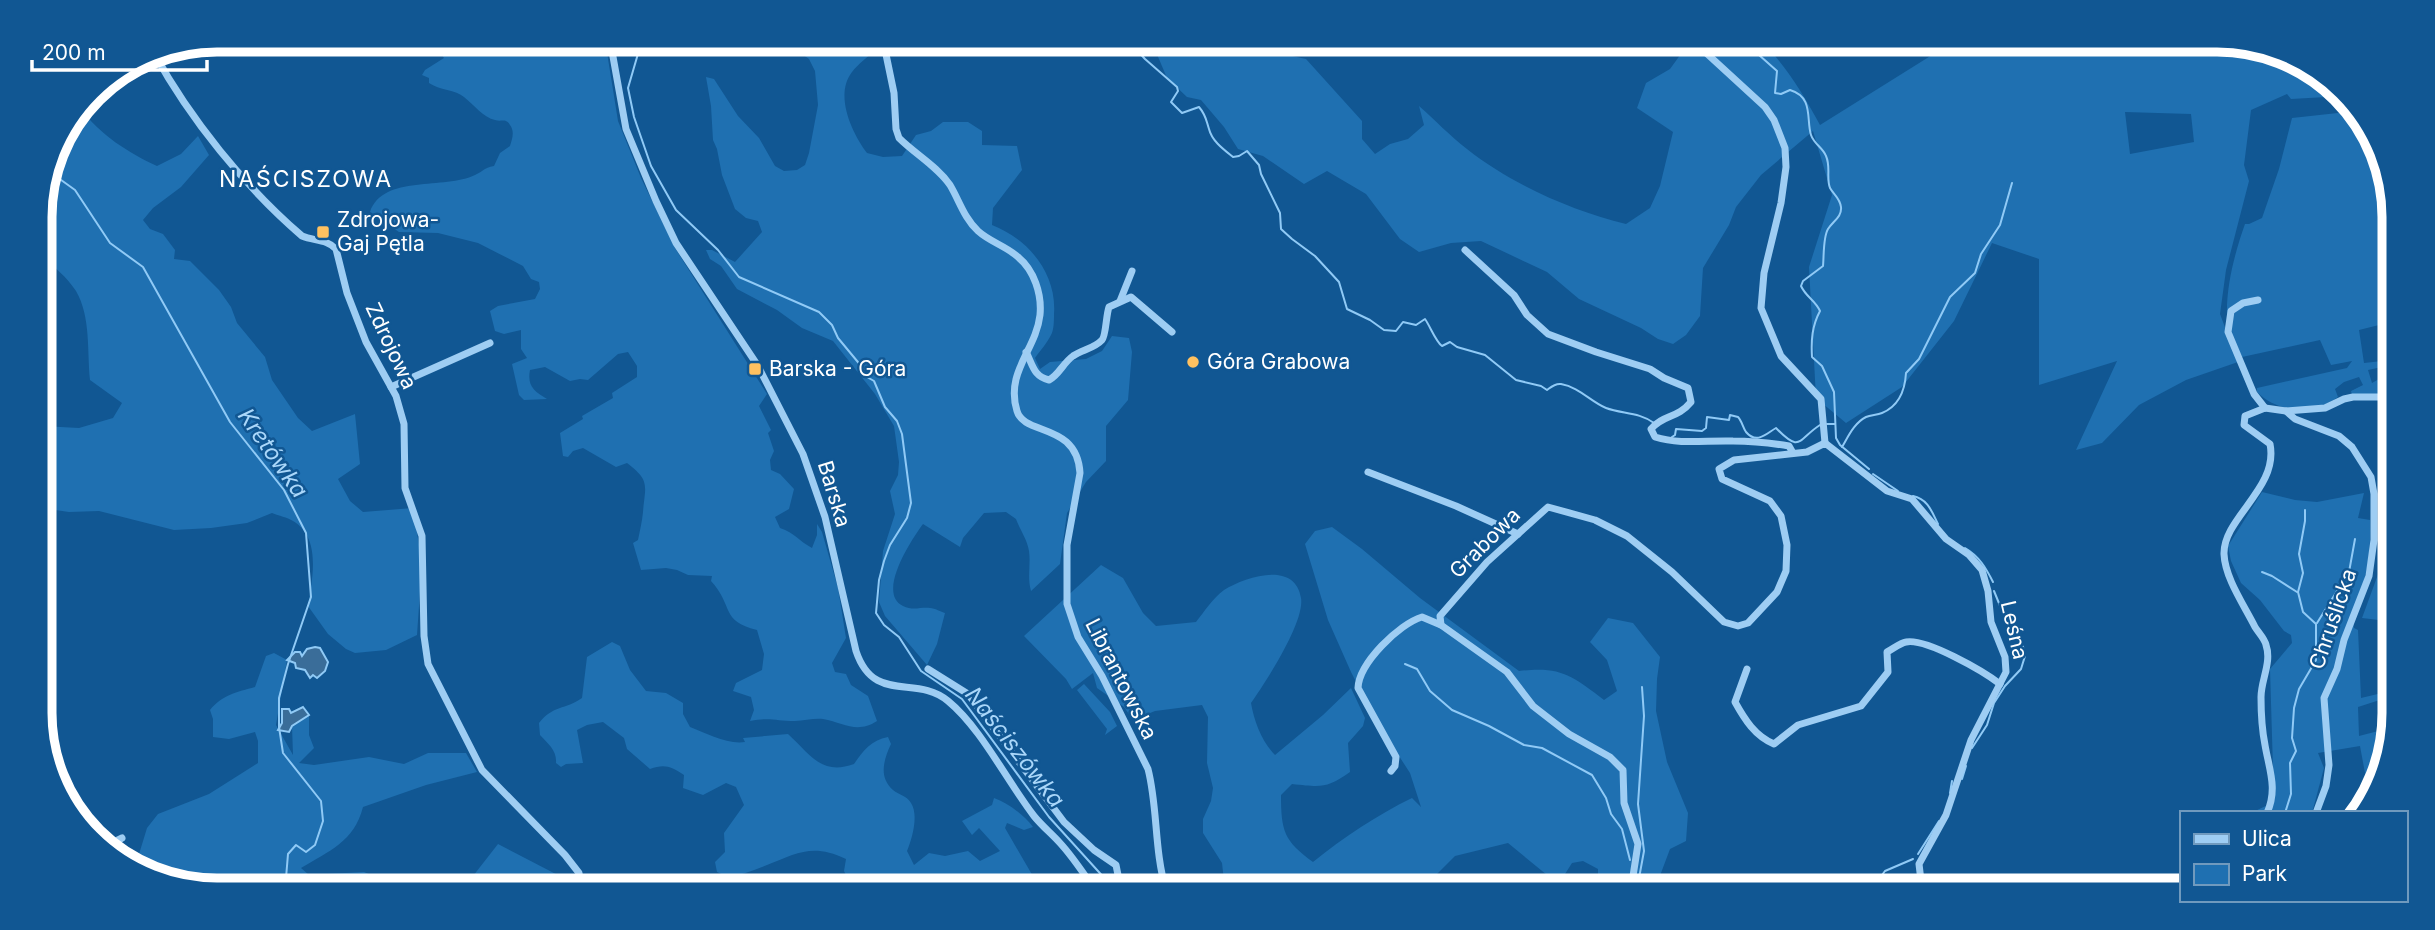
<svg xmlns="http://www.w3.org/2000/svg" width="2435" height="930" viewBox="0 0 2435 930" font-family="Inter,sans-serif">
<rect width="100%" height="100%" fill="#115793"/>
<g fill="#1f70b1" fill-rule="evenodd">
<path d="M431 40H605L618 121 641 178 675 248 767 394 759 406 771 430 768 433 774 451 770 460 771 470 780 474 794 489 789 509 775 517 780 528C795 533 799 541 812 548L817 535V524L822 532 838 588 846 638 832 663 835 672 846 674 851 685 868 696 877 721C857 734 844 723 823 719 814 718 804 721 795 721 776 721 770 717 750 721L754 710 751 697 733 691 736 683 762 670 764 654 757 630C720 621 734 606 711 581L712 576 688 575 677 570 666 568 641 570 633 543 638 540C640 530 642 522 643 512 645 486 651 481 627 463L616 467 583 448 573 451 568 457 563 456 560 433 583 419 582 416 613 398 612 393 637 377V366L628 352 618 354 588 380 580 379 570 381 545 367 530 370C527 386 534 391 547 399L524 400 519 395 512 364 527 358 521 349V330L504 334 495 331 490 311 498 306 535 299 540 289 539 282 531 279 523 266 478 243 438 233 399 232 370 212C383 174 445 190 475 175 484 171 483 168 494 166L500 153 510 146C512 139 515 132 510 125 506 118 501 122 495 120 484 118 473 104 464 97 456 90 439 90 429 83V78L422 75 425 70 444 58Z"/>
<path d="M800 40H875L876 49C868 57 858 64 852 72 834 95 852 133 867 153L883 157 902 156 916 135 931 131 943 122H968L982 131V145L1017 146 1022 170 993 208 992 225C1028 239 1057 273 1054 314 1054 320 1054 330 1051 335 1047 343 1040 351 1035 358L1040 369 1050 362 1086 359 1102 351 1112 336 1129 338 1132 352 1128 400 1106 426V461L1086 482 1067 513 1060 564 1031 591C1027 577 1031 564 1029 551 1027 539 1020 530 1016 519L1006 512 984 513 963 538 960 547 923 524C912 539 876 593 903 606 913 611 920 607 930 608 935 608 941 612 945 613L937 644 927 665 885 616 879 602 883 551 895 514 890 491 898 475 899 462 894 426 875 394 833 341 802 328 777 310 737 289 721 266 710 259 706 250H712L735 262 762 232 758 221 746 218 735 209 722 175 717 149 713 140 711 106 706 77 714 79 738 116 759 138 775 166 784 171 797 170 805 165 809 153 818 105 815 71 809 59 798 51Z"/>
<path d="M1146 40H1267L1279 53 1306 59 1362 121V139L1375 154 1390 144 1408 139 1424 125 1419 106C1435 120 1450 136 1467 149 1511 184 1572 211 1626 224L1650 208 1660 186 1673 132 1637 108 1646 83 1670 69 1691 40H1760C1786 65 1803 94 1820 125L1956 40H2218L2274 50 2344 96 2291 99 2287 94 2251 110 2244 165 2249 181 2226 270 2220 314 2238 362 2186 380 2139 405 2102 443 2076 450 2117 361 2039 385V259L1992 243 1954 321 1902 387 1846 423 1816 398 1809 267 1832 195 1813 131 1761 175 1736 207 1729 225 1703 268 1700 316 1686 335 1673 344 1658 339 1641 328 1579 299 1547 272 1481 241 1451 243 1419 252 1400 239 1366 194 1327 171 1304 184 1263 156 1238 149 1224 127 1201 100 1187 97 1167 78 1156 52ZM2125 112 2191 114 2194 142 2130 154Z"/>
<path d="M81 109C100 135 129 153 157 166L181 154 198 136 209 155 181 187 153 208 143 220 150 229 163 234 175 250 174 259 190 261 219 290 231 307 237 323 265 357 272 380 298 418 312 431 355 414 360 464 338 479 350 501 363 512 413 508 422 563 417 635 386 650 355 653 346 649 328 634 308 606C312 580 322 538 293 521 287 517 279 516 272 513L247 523 211 528 174 530 99 511 69 512 42 508V426L79 428 113 418 122 403 90 380C87 351 91 317 76 291 67 277 53 266 41 255V206L59 139Z"/>
<path d="M2356 111 2393 194 2391 322 2359 330 2364 363 2391 360V365L2368 370 2372 383 2379 379 2381 373 2384 375V384H2391L2390 394 2352 395 2351 391 2363 385 2359 377 2344 382 2335 389 2338 397C2314 415 2277 413 2257 392V388L2347 368 2352 361 2331 365 2320 340 2242 357C2236 344 2228 330 2227 316 2226 286 2235 252 2245 224H2249L2262 218 2279 169 2292 118Z"/>
<path d="M2262 492 2295 500 2317 502 2364 493 2358 518 2370 520C2371 543 2369 564 2363 586 2357 607 2351 604 2354 628L2358 630 2361 698 2386 692V698L2358 707 2359 736 2386 729 2385 769 2371 790 2367 784 2360 746 2318 753 2324 768 2312 813H2251L2274 802 2270 669 2292 643 2291 635 2284 631 2260 600 2241 583 2231 561 2228 546Z"/>
<path d="M2387 507V621L2362 618 2380 569 2385 508Z"/>
<path d="M1332 527 1362 549 1420 598 1519 671C1560 666 1572 675 1604 700L1617 691 1607 660 1590 642 1608 618 1633 623 1660 657 1657 679 1656 711 1667 762 1688 813 1686 841 1670 849 1655 889 1598 890V869L1583 861 1572 863 1565 874 1547 875 1508 843 1455 856 1421 890H1225L1222 863 1203 833V819L1211 801 1213 788 1207 763 1208 717 1202 705 1155 711 1133 720 1124 707 1097 688 1093 673 1072 689 1066 679 1024 636 1101 565 1123 578 1143 613 1156 626 1196 622C1204 612 1213 598 1224 590 1245 577 1295 560 1301 598 1305 622 1265 683 1251 703 1254 721 1262 742 1275 755L1323 715 1351 688 1365 718 1363 726 1348 743 1350 772C1326 789 1321 787 1292 784L1281 795C1281 831 1284 841 1313 862 1344 837 1377 815 1412 798L1421 807 1410 773 1375 719 1351 672 1328 620 1305 544 1315 531Z"/>
<path d="M612 642 620 646 630 670 646 691 666 693 683 703V714L690 727C706 733 728 745 745 742L743 738 788 734C810 754 821 776 854 764 863 751 871 740 888 737L891 744C884 759 878 777 893 790 899 795 906 795 911 803 919 815 912 839 907 851L914 865 929 853 945 856 968 851 980 861 1000 851 979 828 972 835 962 821 992 805 994 798C1008 803 1024 815 1033 827L1024 830 1007 823 1005 828 1041 890H963L954 881 946 885 944 890H853L844 871 846 859C813 843 797 853 767 865 755 870 742 874 730 878L717 872 715 862 725 852 724 833 744 805 736 787 726 783 703 795 683 788 684 775C671 766 664 764 650 769L627 749 624 738 603 722 587 725 577 730 583 763 566 764 561 767 556 763C557 750 548 744 540 735L539 723C553 705 565 710 582 698L587 657Z"/>
<path d="M274 653 287 660 276 725 293 755 292 726 309 715V735L314 748 299 763 314 765 369 757 404 764 428 753H466L477 772 426 785 363 807C354 842 329 851 301 868L309 875 364 872 408 890H218L161 880 136 864 147 828 158 814 209 794 258 763V741L255 732 229 739 213 737V719L210 710C222 695 237 692 255 687L266 656Z"/>
<path d="M1084 684 1110 712 1117 726 1105 735 1107 729 1077 690Z"/>
<path d="M498 844 577 885 576 890H474L473 876Z"/>
</g>
<g fill="#3a6d99" stroke="#90caf6" stroke-width="2">
<path d="M315 647 320 648 328 662 325 671 317 678 313 675 310 678 305 670 296 668 295 663 287 660 295 652H300L302 656 307 649Z"/>
<path d="M303 707 309 715 292 726 289 732 278 730 282 723V709H289L291 713Z"/>
</g>
<g fill="none" stroke-linecap="round" stroke-linejoin="round">
<g stroke="#90caf6" stroke-width="2">
<path d="M642 40 628 88 634 117 651 166 676 210 718 250 739 277 819 312 832 325 838 338 862 367 867 377 874 381 885 407 897 421 902 434 911 503 907 518 890 545 884 561 879 580 876 613 884 625 899 637 921 671 962 699 1049 817 1107 881"/>
<path d="M1128 40 1145 59 1177 87 1178 91 1171 102 1182 113 1199 107C1206 115 1206 120 1209 129 1212 141 1223 149 1233 157L1239 156 1247 151 1259 165 1261 174 1280 213 1281 229 1292 239 1315 256 1339 282 1347 309 1370 320 1384 330 1396 331 1403 322 1416 325 1425 319C1430 326 1436 342 1442 346L1450 342 1457 347 1485 355 1516 380 1541 386 1547 390C1551 387 1555 383 1561 384 1579 387 1591 402 1606 408 1622 414 1639 412 1654 423"/>
<path d="M1735 40 1754 45 1759 55 1777 71 1775 93 1781 94 1790 90C1814 97 1806 120 1811 135 1814 144 1823 148 1826 156 1831 167 1826 178 1830 188 1834 195 1840 198 1841 207 1842 217 1833 221 1828 229 1823 237 1824 256 1823 266L1803 281 1801 286C1806 297 1815 300 1820 311 1812 326 1811 340 1812 357L1822 366 1834 392 1836 438 1840 445 1869 469"/>
<path d="M50 172 75 190 110 243 143 267 230 422 284 490 306 533 311 597 288 664 279 698V727L283 753 321 801 323 821 315 845 306 852 296 845 288 854 285 890"/>
<path d="M1827 424H1835"/>
<path d="M1672 437 1675 435 1676 429 1702 431 1706 428 1707 417 1729 420 1730 415 1738 417C1742 421 1743 428 1746 432 1757 445 1767 433 1776 428 1801 454 1798 439 1820 425"/>
<path d="M1842 447C1848 437 1854 423 1866 417 1871 415 1877 415 1882 413 1899 406 1905 390 1906 373L1919 359 1950 297 1975 273 1981 254 2000 225 2012 183"/>
<path d="M1873 474 1898 491"/>
<path d="M1913 496C1928 499 1932 512 1938 524"/>
<path d="M1965 548C1979 556 1986 568 1993 582"/>
<path d="M2262 572 2272 576 2297 592"/>
<path d="M2317 623 2349 572 2355 539"/>
<path d="M1405 664 1417 669 1430 691 1452 710 1489 726 1524 745 1542 748 1592 775 1606 798 1611 814 1622 829 1630 860"/>
<path d="M1972 748 1987 725 1994 703 2005 686 2021 669 2025 656 2023 647 2005 618 1994 591"/>
<path d="M1962 779 1966 766"/>
<path d="M1950 793 1952 781"/>
<path d="M2285 813 2291 794 2290 763 2296 751 2292 738 2294 708 2299 689 2316 660V624L2303 612 2298 592 2303 573 2299 554 2305 521V510"/>
<path d="M1918 854 1939 821"/>
<path d="M1637 889 1644 851 1638 804 1644 716 1642 687"/>
<path d="M1880 889 1882 875 1885 871 1913 859"/>
</g>
<g stroke="#9ecdf3" stroke-width="7">
<path d="M610 40 626 129 656 201 676 243 758 366 803 454 825 517 856 651C874 705 916 674 948 701 981 728 1007 781 1034 816 1042 826 1052 834 1060 843 1073 857 1084 874 1095 890"/>
<path d="M883 40 894 93 896 129 899 138C915 154 937 166 950 185 959 200 964 218 978 231 990 242 1006 246 1018 257 1034 270 1042 294 1040 315 1036 350 1005 372 1017 411 1024 436 1077 422 1080 473L1067 545V604L1078 637 1102 676 1148 769C1158 808 1154 850 1166 890"/>
<path d="M1692 40 1765 107 1774 120 1785 148 1786 167 1781 203 1764 273 1761 308 1781 356 1821 399 1825 443"/>
<path d="M154 53C190 119 245 187 302 236 314 241 327 239 336 249L347 293 366 342 396 396 404 424 405 488 422 536 424 636 428 664 482 770 565 855 579 873 582 890"/>
<path d="M1465 250 1514 295 1527 315 1548 334 1596 352 1650 369 1664 378 1688 388 1691 402C1677 419 1664 414 1651 429L1655 437C1681 445 1706 440 1733 441 1751 441 1771 443 1789 446L1793 453"/>
<path d="M2258 300 2243 303 2231 311 2228 332 2254 394 2265 408"/>
<path d="M1120 301 1132 271"/>
<path d="M1026 352C1033 365 1033 376 1049 380 1059 375 1063 363 1073 356 1082 350 1095 348 1102 340 1106 336 1106 315 1109 307L1131 297 1172 332"/>
<path d="M391 387 490 343"/>
<path d="M2286 411 2325 408 2344 399 2353 397H2390"/>
<path d="M1368 472 1456 506 1518 534"/>
<path d="M928 669 968 694 1064 822 1094 850 1116 865 1118 875 1104 890"/>
<path d="M1747 669 1735 702C1745 720 1755 736 1774 744L1798 725 1861 706 1888 672 1887 652C1893 649 1900 643 1906 642 1926 638 1983 671 2000 684"/>
<path d="M1391 771 1395 766 1396 757 1358 688C1359 663 1399 624 1422 617L1441 625"/>
<path d="M2267 813C2278 789 2269 769 2265 745 2262 730 2261 713 2261 697 2261 680 2272 662 2266 645 2265 639 2258 632 2255 627 2244 605 2225 578 2224 554 2223 518 2279 488 2270 444L2244 425 2245 416 2265 408 2286 411 2295 419 2339 436 2352 447 2371 477 2374 494V540L2369 576 2344 640 2337 669 2324 698 2329 765 2326 786 2316 813"/>
<path d="M108 845 122 838"/>
<path d="M1631 889 1638 844 1624 803 1623 770 1610 757 1569 734 1533 706 1507 672 1441 625 1440 616 1487 562 1548 507 1595 520 1627 536 1672 572 1724 622 1738 626 1748 623 1777 592 1786 571 1787 545 1781 516 1770 501 1722 479 1719 469 1734 460 1807 452 1825 443 1887 491 1912 499 1946 539 1969 555 1982 570 1988 591 1991 622 2005 657 2006 672 1971 740 1946 815 1919 864 1922 889"/>
</g>
</g>
<g fill="#ffc160" stroke="#115793" stroke-width="2.5">
<rect x="316" y="225" width="14" height="14" rx="3.5"/>
<circle cx="1193" cy="362" r="7"/>
<rect x="748" y="362" width="14" height="14" rx="3.5"/>
</g>
<g text-anchor="middle" stroke-width="5" stroke-linejoin="round" paint-order="stroke">
<g font-size="21" fill="#fff" stroke="#115793" text-anchor="start">
<text x="337" y="227">Zdrojowa-<tspan x="337" dy="24">Gaj Pętla</tspan></text>
<text x="1207" y="369">Góra Grabowa</text>
<text x="769" y="376">Barska - Góra</text>
</g>
<g font-size="21" fill="#fff" stroke="#115793">
<text transform="translate(391 346) rotate(65)" y="7">Zdrojowa</text>
<text transform="translate(834 494) rotate(73)" y="7">Barska</text>
<text transform="translate(1485 543) rotate(-45)" y="7">Grabowa</text>
<text transform="translate(2333 619) rotate(-71)" y="7">Chruślicka</text>
<text transform="translate(2014 630) rotate(77)" y="7">Leśna</text>
<text transform="translate(1121 679) rotate(63)" y="7">Librantowska</text>
</g>
<g font-size="23" letter-spacing="2" fill="#fff" stroke="#115793">
<text x="306" y="187">NAŚCISZOWA</text>
</g>
<g font-size="23" font-style="italic" fill="#aad7fa" stroke="#115793">
<text transform="translate(273 453) rotate(55)" y="8">Kretówka</text>
<text transform="translate(1015 747) rotate(52)" y="8">Naściszówka</text>
</g>
</g>
<path d="M0 0H2435V930H0ZM217 52H2217A165 165 0 0 1 2382 217V713A165 165 0 0 1 2217 878H217A165 165 0 0 1 52 713V217A165 165 0 0 1 217 52Z" fill="#115793" fill-rule="evenodd"/>
<path fill="none" stroke="#fff" stroke-width="9" d="M217 52H2217A165 165 0 0 1 2382 217V713A165 165 0 0 1 2217 878H217A165 165 0 0 1 52 713V217A165 165 0 0 1 217 52Z"/>
<rect x="2180" y="811" width="228" height="91" fill="#115793" stroke="#709abe" stroke-width="2"/>
<rect x="2194" y="834" width="35" height="10" fill="#9ecdf3" stroke="#709abe" stroke-width="2"/>
<text x="2242" y="846" font-size="21" fill="#ffffff">Ulica</text>
<rect x="2194" y="864" width="35" height="21" fill="#1f70b1" stroke="#709abe" stroke-width="2"/>
<text x="2242" y="881" font-size="21" fill="#ffffff">Park</text>
<path d="M32 60v10h175v-10" fill="none" stroke="#ffffff" stroke-width="3.5"/>
<text x="42" y="60" font-size="21" fill="#ffffff" stroke="#115793" stroke-width="5" paint-order="stroke">200 m</text>
</svg>
